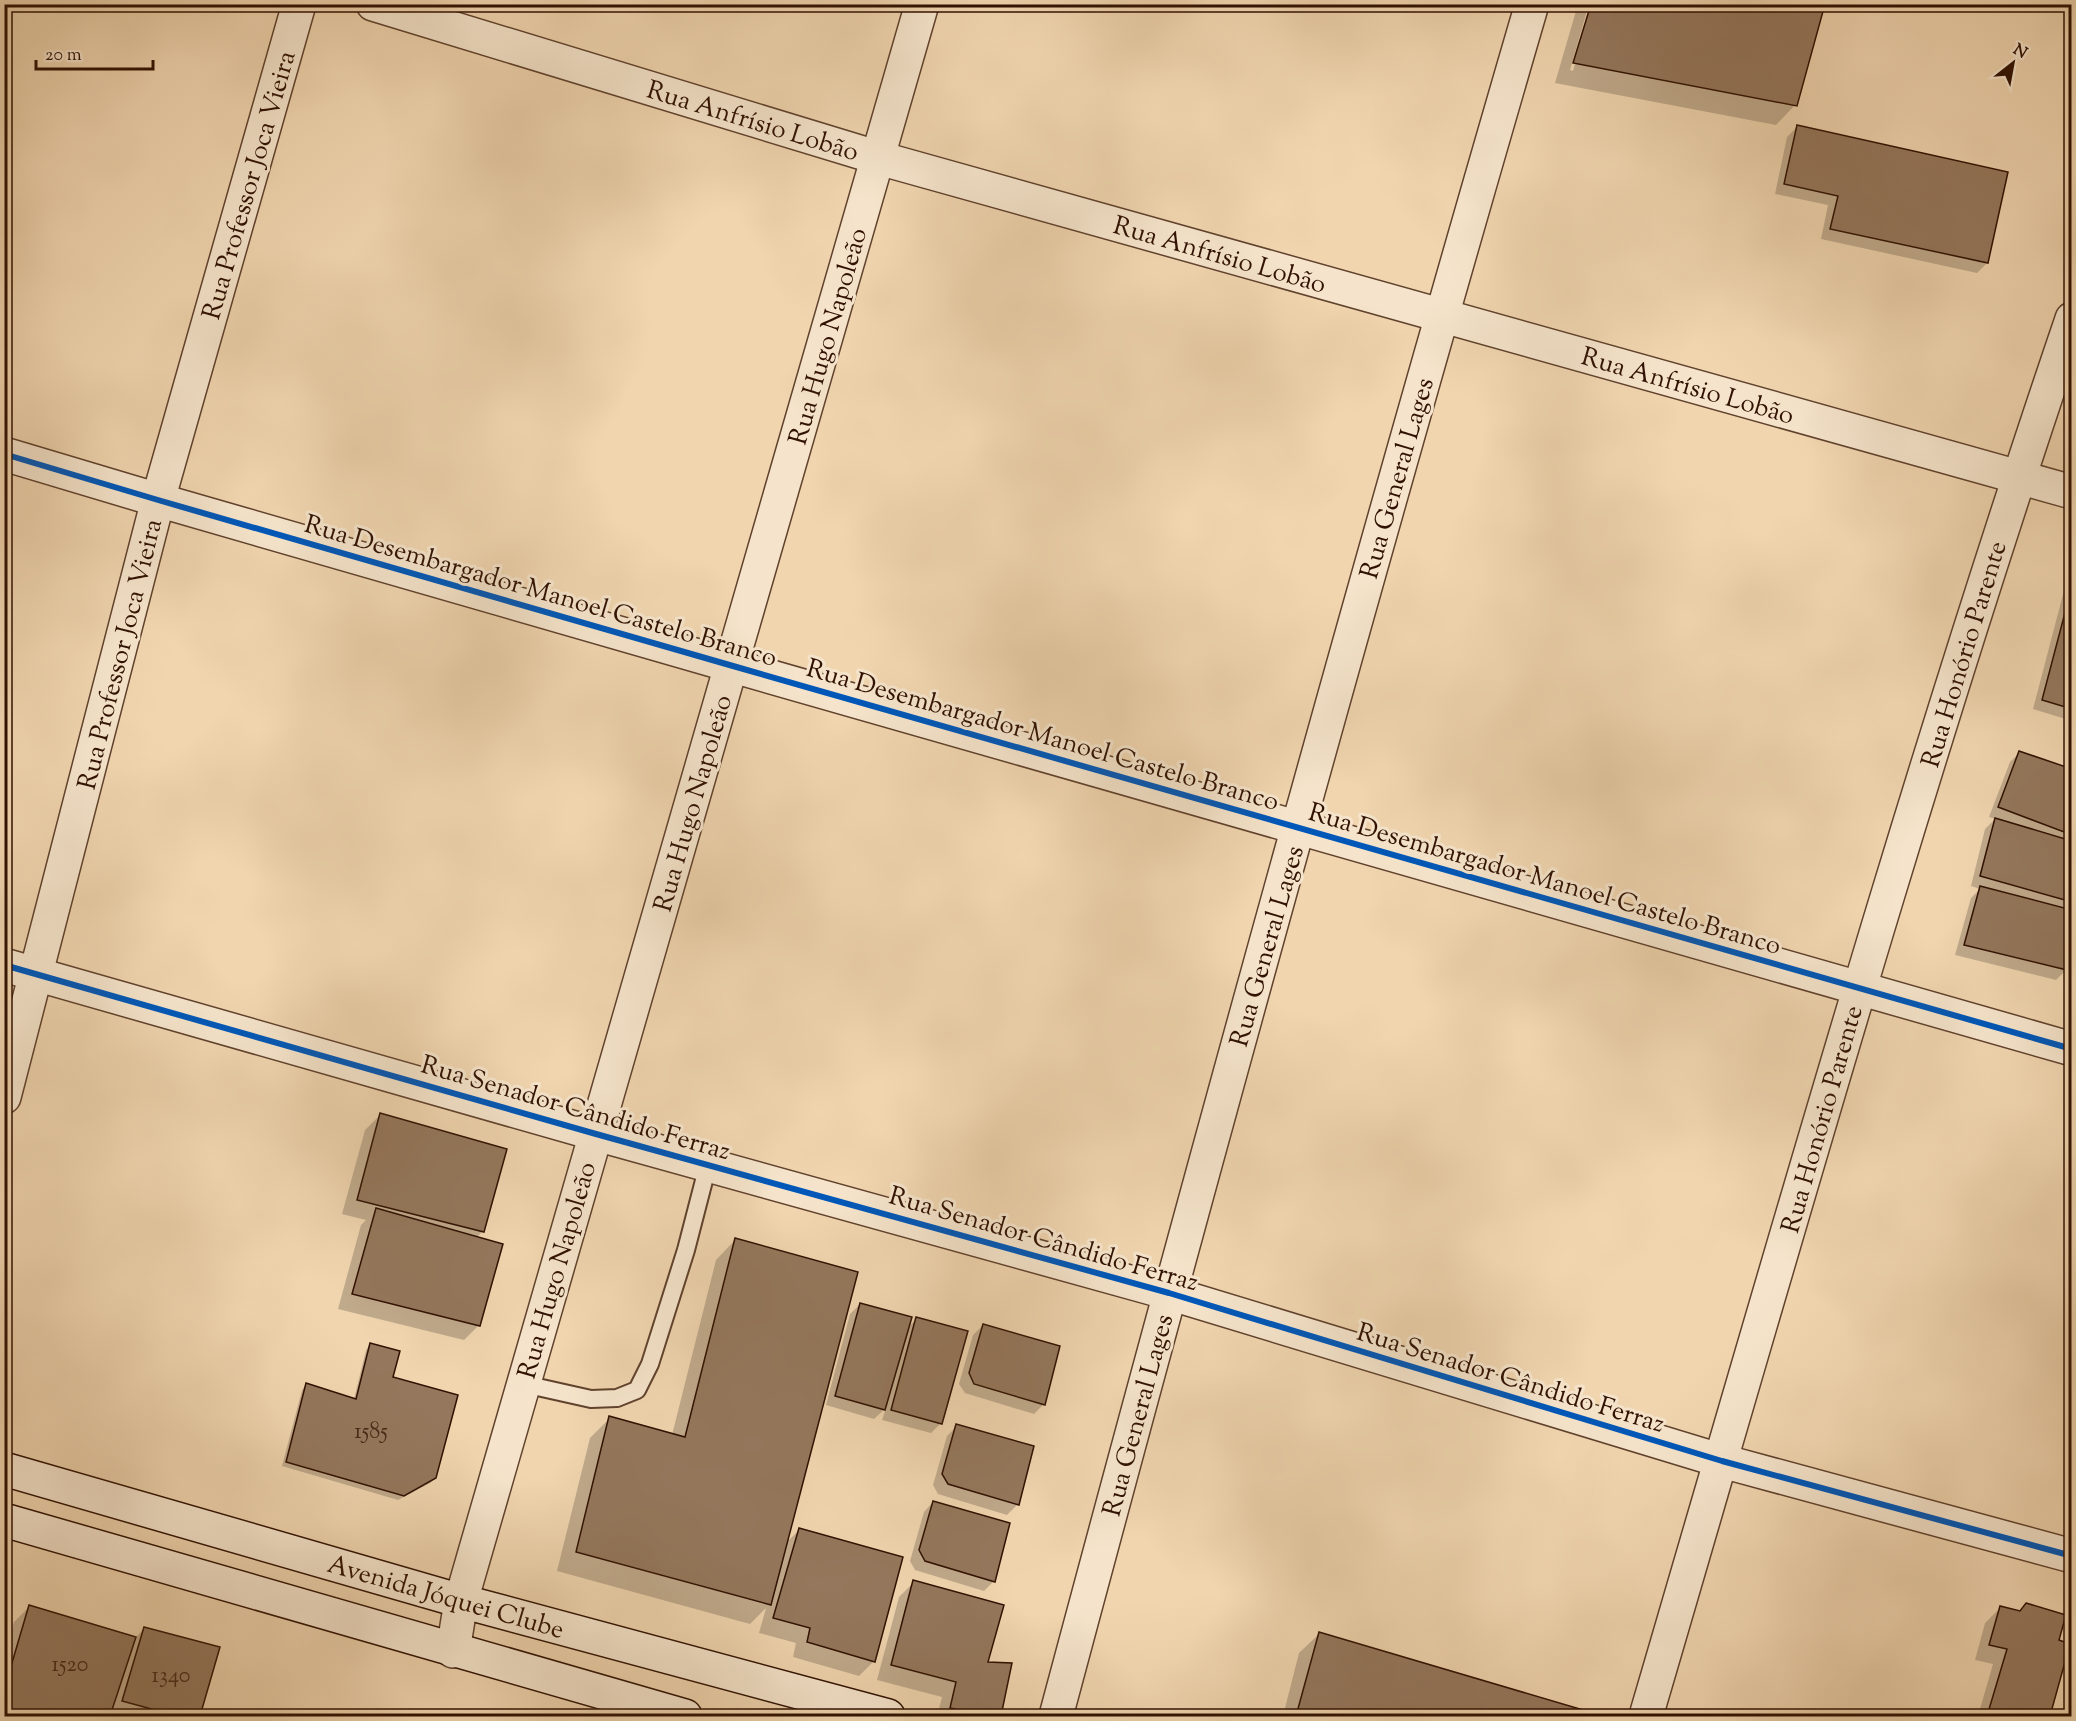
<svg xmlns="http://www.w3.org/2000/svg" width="2076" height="1721" viewBox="0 0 2076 1721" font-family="'Sorts Mill Goudy',serif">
<rect width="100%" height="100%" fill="#f0d5af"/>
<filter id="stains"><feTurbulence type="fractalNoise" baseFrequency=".00333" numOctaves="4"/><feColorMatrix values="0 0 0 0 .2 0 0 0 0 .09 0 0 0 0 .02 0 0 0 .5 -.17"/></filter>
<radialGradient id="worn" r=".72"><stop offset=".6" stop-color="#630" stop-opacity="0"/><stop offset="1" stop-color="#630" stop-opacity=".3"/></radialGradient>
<g fill="#0003">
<path d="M1578 4H1589L1570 70 1573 71 1592 4 1795 105 1776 125 1555 83Z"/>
<path d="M1797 127 1987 263 1977 273 1821 239 1828 205 1775 194 1787 137Z"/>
<path d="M2072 574V721L2033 709 2067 579Z"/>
<path d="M2020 752 2072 771V935L2066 970 2056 980 1955 955 1971 898 1980 889 1971 886 1985 829 1995 819 1989 817 2010 762Z"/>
<path d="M380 1115 483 1231 476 1238 479 1325 464 1340 338 1309 361 1225 366 1220 342 1214 365 1130Z"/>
<path d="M735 1240 786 1543 799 1530 874 1661 859 1676 793 1657 796 1643 759 1633 766 1608 750 1624 557 1571 590 1438 610 1418 672 1435 716 1260Z"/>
<path d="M860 1304 907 1328 917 1319 941 1423 931 1433 882 1420 886 1408 874 1419 826 1405 850 1314Z"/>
<path d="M983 1325 1044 1404 1034 1414 965 1393 959 1384 973 1335Z"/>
<path d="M370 1345 391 1378 435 1478 430 1483 398 1500 282 1466 302 1390 306 1385 354 1399 366 1350Z"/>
<path d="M957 1426 1032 1448 1017 1505 1007 1515 938 1494 933 1485 947 1436Z"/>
<path d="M933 1502 994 1581 984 1591 915 1570 910 1561 924 1512Z"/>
<path d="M914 1582 987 1663 1010 1665 999 1716H937L942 1697 877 1680 899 1597Z"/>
<path d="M29 1607 135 1638 144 1629 218 1648 198 1716H134L111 1710 109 1716H4V1656L14 1622Z"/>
<path d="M2000 1608 2057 1641 2069 1645 2048 1716H1978L1993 1664 1975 1660 1985 1623Z"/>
<path d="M1319 1634 1588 1713 1587 1716H1283L1299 1653Z"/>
</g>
<g fill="#94775c" stroke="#301102" stroke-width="1.5">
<path d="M1591 4H1825L1797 106 1573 63Z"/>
<path d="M1797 125 2008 172 1988 263 1830 229 1838 196 1784 184Z"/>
<path d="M2072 586V709L2042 700Z"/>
<path d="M2019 751 2072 769V835L1998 807Z"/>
<path d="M1995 818 2072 841V902L1980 876Z"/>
<path d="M1980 886 2072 910V945L2067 970 1964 945Z"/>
<path d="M380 1113 507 1149 484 1232 357 1200Z"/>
<path d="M376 1208 503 1244 480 1326 352 1294Z"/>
<path d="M735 1238 858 1272 771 1605 576 1552 609 1416 685 1437Z"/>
<path d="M860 1303 912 1317 885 1410 835 1396Z"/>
<path d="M916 1317 968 1331 942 1424 891 1410Z"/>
<path d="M983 1324 1060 1346 1045 1405 974 1384 969 1373Z"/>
<path d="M370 1343 400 1351 393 1377 458 1395 436 1478 404 1496 286 1462 306 1383 356 1399Z"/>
<path d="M956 1424 1034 1446 1019 1505 948 1484 942 1474Z"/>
<path d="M933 1501 1010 1523 995 1582 925 1561 919 1550Z"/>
<path d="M799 1528 903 1557 875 1662 807 1642 810 1628 773 1618Z"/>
<path d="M913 1580 1004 1605 988 1662 1012 1663 1001 1716H988L950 1708 956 1682 891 1665Z"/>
<path d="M2026 1603 2066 1615 2059 1640 2070 1644 2050 1716H1987L2007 1649 1989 1645 2000 1606 2020 1611Z"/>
<path d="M29 1605 136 1637 110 1716H4V1690Z"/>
<path d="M144 1627 220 1647 200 1716H177L122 1701Z"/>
<path d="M1319 1632 1590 1712 1589 1716H1296Z"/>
</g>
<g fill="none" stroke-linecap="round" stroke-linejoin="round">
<g stroke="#60422d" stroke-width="20">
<path id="service" d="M524 1384 591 1399 617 1398 637 1390 650 1364 686 1250 708 1165"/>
</g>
<g stroke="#60422d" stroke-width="36">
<g id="minor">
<path d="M373 4 879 158 2072 492"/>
<path d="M4 454 158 500 733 666 2072 1049"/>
<path d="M4 965 596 1134 1169 1293 1722 1461 2072 1556"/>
<path d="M4 1097 158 500 299 4"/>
<path d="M453 1651 461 1601 922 4"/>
<path d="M1056 1716C1209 1144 1366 573 1532 4"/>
<path d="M1646 1716C1783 1249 1915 780 2072 319"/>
</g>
</g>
<g stroke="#301102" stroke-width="36">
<g id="secondary">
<path d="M4 1469 461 1601 888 1716"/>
<path d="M4 1520 685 1716"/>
</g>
</g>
<use href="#service" stroke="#f5e4cb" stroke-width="16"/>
<use href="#minor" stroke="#f5e4cb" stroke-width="33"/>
<use href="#secondary" stroke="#f5e4cb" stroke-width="33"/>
<g stroke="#f5e4cb" stroke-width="10">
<g id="cycleway">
<path d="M4 454 158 500 733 666 2072 1049"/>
<path d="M4 965 596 1134 1169 1293 1722 1461 2072 1556"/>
</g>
</g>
<use href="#cycleway" stroke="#0057b8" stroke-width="6"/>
</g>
<g text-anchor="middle" stroke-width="6" stroke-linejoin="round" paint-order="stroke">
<g font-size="22" fill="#492a18">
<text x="371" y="1438">1585</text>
<text x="70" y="1671">1520</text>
<text x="171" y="1682">1340</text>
</g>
<g font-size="26" fill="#301102" stroke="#f5e4cb">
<text transform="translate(753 120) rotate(17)" y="9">Rua Anfrísio Lobão</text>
<text transform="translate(248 185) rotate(-74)" y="9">Rua Professor Joca Vieira</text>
<text transform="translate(1220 254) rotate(16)" y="9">Rua Anfrísio Lobão</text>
<text transform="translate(827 336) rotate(-74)" y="9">Rua Hugo Napoleão</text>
<text transform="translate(1688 385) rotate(16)" y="9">Rua Anfrísio Lobão</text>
<text transform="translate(1396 478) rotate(-74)" y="9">Rua General Lages</text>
<text transform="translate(541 590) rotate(16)" y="9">Rua Desembargador Manoel Castelo Branco</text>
<text transform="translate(119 654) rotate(-76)" y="9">Rua Professor Joca Vieira</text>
<text transform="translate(1963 654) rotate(-73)" y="9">Rua Honório Parente</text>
<text transform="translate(1043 734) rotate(16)" y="9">Rua Desembargador Manoel Castelo Branco</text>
<text transform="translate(692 803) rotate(-74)" y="9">Rua Hugo Napoleão</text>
<text transform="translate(1545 878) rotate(16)" y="9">Rua Desembargador Manoel Castelo Branco</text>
<text transform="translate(1266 946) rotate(-74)" y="9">Rua General Lages</text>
<text transform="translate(576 1107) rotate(16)" y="9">Rua Senador Cândido Ferraz</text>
<text transform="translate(1821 1119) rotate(-74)" y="9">Rua Honório Parente</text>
<text transform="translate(1044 1238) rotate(16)" y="9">Rua Senador Cândido Ferraz</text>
<text transform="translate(556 1270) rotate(-74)" y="9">Rua Hugo Napoleão</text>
<text transform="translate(1511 1377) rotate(17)" y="9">Rua Senador Cândido Ferraz</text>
<text transform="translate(1137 1415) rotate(-75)" y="9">Rua General Lages</text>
<text transform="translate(446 1596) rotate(16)" y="9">Avenida Jóquei Clube</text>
</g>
</g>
<rect width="2076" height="1721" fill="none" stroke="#f0d5af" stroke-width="24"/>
<rect x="6" y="6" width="2064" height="1709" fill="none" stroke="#301102" stroke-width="3"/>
<rect x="12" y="12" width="2052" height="1697" fill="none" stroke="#301102" stroke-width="1.5"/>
<g transform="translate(2013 63) rotate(31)" stroke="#f5e4cb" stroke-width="4.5" paint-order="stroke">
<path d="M0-4.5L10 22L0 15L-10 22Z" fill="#301102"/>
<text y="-9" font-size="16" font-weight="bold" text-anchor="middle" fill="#301102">N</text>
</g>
<path d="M36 60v9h117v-9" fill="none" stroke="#301102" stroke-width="3"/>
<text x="45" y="60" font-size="18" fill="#301102" stroke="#f5e4cb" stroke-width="4.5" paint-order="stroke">20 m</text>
<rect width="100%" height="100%" filter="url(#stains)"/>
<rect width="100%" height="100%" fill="url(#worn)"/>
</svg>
